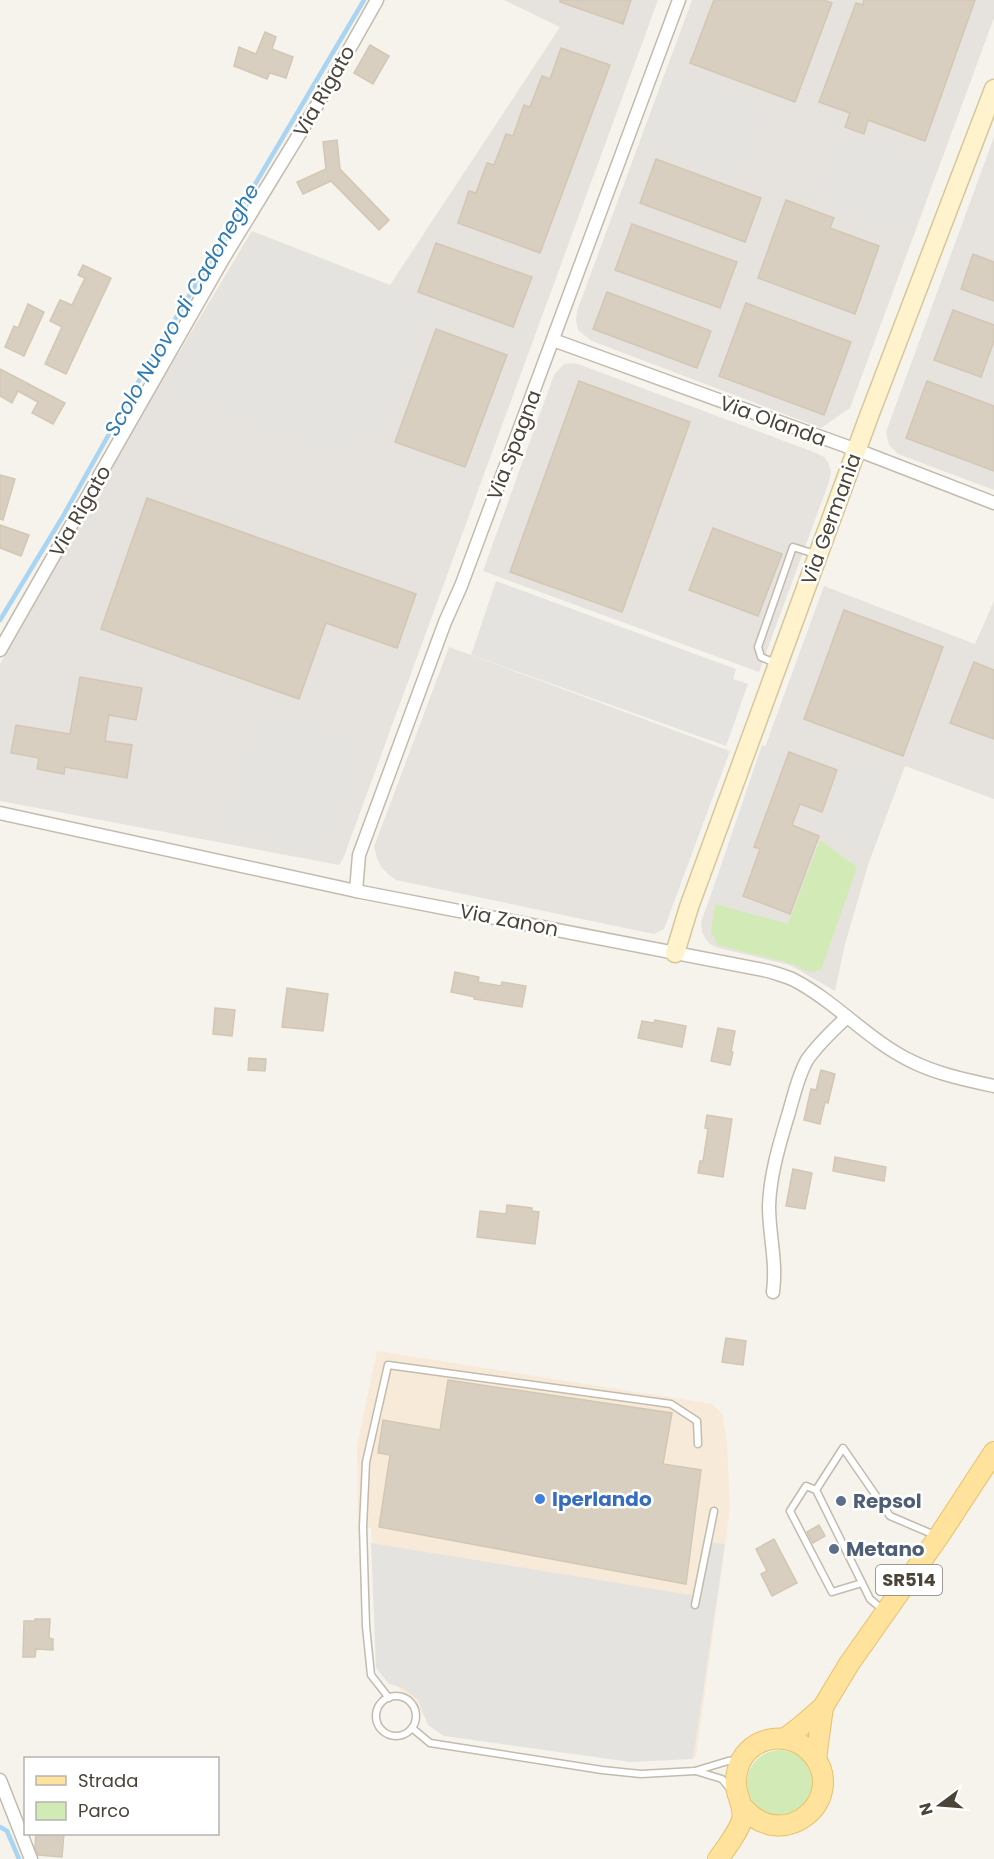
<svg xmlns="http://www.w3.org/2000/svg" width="994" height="1859" viewBox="0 0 994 1859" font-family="Poppins,sans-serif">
<rect width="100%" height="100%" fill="#f6f3ec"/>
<path fill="#f7ead8" d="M377 1351 712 1404 723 1415 727 1444 730 1508 696 1757 661 1758 429 1722 379 1666 371 1528 358 1527 357 1446Z"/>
<g fill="#e6e2dd">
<path d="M504 0H658L343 859 339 865 0 801V664L152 397 252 231 390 285 560 27Z"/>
<path d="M692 0H994V18L850 408 821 428 592 341 578 330 576 321 577 311Z"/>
<path d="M994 137V490L898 454 889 445 886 432Z"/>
<path d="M571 363 578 364 816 453 824 457 829 464 831 472 829 482 759 672 483 571 554 375 564 364Z"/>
<path d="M824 586 975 644 994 601V799L905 766 869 862 845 944 835 991 790 965 718 948 710 944 705 938 702 931 701 922Z"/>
<path d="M449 647 730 751 664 929 654 934 396 880 389 875 382 868 377 859 374 847Z"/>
</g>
<g fill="#d2eab5">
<path d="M820 840 857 867 821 970 810 972 789 963 718 945 711 932 715 904 788 924Z"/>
<circle cx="780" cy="1783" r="33"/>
</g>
<g fill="#e5e3e0">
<path d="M668 71 765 107 739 177 642 140Z"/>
<path d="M852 136 935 167 910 234 825 202 829 192 821 188 838 142 849 146Z"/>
<path d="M253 235 430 304 381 438 353 428 344 456 166 388Z"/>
<path d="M496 581 736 669 733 679 748 684 726 746 471 655Z"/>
<path d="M265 708 362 744 323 853 237 830 229 826 226 819V814Z"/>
<path d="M762 745 784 752 732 902 711 895Z"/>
<path d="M844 763 896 782 872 850 819 831Z"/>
<path d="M707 1542 725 1544 693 1759 631 1762 444 1736 428 1725 418 1700 403 1688 389 1684 376 1668 371 1543 697 1596Z"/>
</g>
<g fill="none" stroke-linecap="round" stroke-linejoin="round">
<g stroke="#a9d4f2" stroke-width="4.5">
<path d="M0 620 62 518 141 377 364 0"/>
<path d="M0 1827 7 1831 19 1859"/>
</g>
</g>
<g fill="#d8cfc1" stroke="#d3c7b4" stroke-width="1.5">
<path d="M560 0H631L623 24 560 2Z"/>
<path d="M714 0H823L832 3 795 102 690 63Z"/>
<path d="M864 0H975L925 141 868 120 864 134 845 127 850 113 819 102 856 3 863 5Z"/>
<path d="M265 32 276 37 272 49 293 57 286 78 270 73 267 79 234 66 239 47 256 54Z"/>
<path d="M370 45 389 56 373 84 354 73Z"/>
<path d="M561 48 610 65 540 253 458 223 469 191 476 193 487 163 494 165 506 134 513 136 524 105 530 107 542 76 550 79Z"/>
<path d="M337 140 340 169 389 220 379 230 331 181 303 194 297 182 326 169 323 142Z"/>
<path d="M656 159 761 198 745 242 640 203Z"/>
<path d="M786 200 834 218 830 228 879 246 855 314 758 278Z"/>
<path d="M632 224 737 262 720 308 615 270Z"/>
<path d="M436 243 532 277 513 327 418 292Z"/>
<path d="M973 254 994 262V301L961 289Z"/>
<path d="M83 265 111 278 66 374 45 364 62 327 50 321 60 300 72 305 85 278 78 275Z"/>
<path d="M607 292 711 331 697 368 593 329Z"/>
<path d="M746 303 851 342 824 415 719 376Z"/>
<path d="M28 304 44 312 24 356 5 347 14 326 18 328Z"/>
<path d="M953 310 994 325V341L981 377 934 360Z"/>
<path d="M436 329 507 355 465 467 395 442Z"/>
<path d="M0 369 65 403 53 424 32 413 38 402 18 391 12 403 0 396Z"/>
<path d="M579 381 690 422 622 612 510 572Z"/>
<path d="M927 381 994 406V471L906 438Z"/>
<path d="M0 475 15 479 3 520 0 519Z"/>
<path d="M147 498 416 594 397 648 326 623 299 699 101 629Z"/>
<path d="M0 525 29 535 21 556 0 548Z"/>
<path d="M713 528 782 554 758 616 689 590Z"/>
<path d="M844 610 943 647 903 756 804 719Z"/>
<path d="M974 662 994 670V739L950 723Z"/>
<path d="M80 677 142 688 136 720 109 715 105 741 132 745 127 778 65 767 64 774 37 769 39 758 11 753 16 725 70 734Z"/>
<path d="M789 752 837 770 822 812 800 804 792 825 819 836 790 914 743 896 760 849 754 847Z"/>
<path d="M455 972 479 977 478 982 501 986 502 982 526 986 522 1007 474 999 475 997 451 992Z"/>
<path d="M287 988 328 994 323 1031 282 1027Z"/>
<path d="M215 1008 235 1010 232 1036 213 1034Z"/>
<path d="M655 1020 686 1026 682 1047 638 1038 642 1021 654 1023Z"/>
<path d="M718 1028 735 1031 731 1052H733L730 1065 711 1061Z"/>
<path d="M249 1058 266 1059 265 1071 248 1070Z"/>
<path d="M821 1070 835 1074 828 1103 825 1102 820 1124 804 1120 811 1089 816 1090Z"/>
<path d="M707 1115 732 1119 723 1177 698 1173 700 1161H703L708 1129 705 1128Z"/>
<path d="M835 1157 886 1167 884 1181 833 1171Z"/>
<path d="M793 1169 812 1173 805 1209 786 1206Z"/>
<path d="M507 1205 532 1208V1211L539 1212 535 1244 477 1237 480 1211 506 1214Z"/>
<path d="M726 1338 746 1341 743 1365 722 1362Z"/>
<path d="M448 1380 672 1413 663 1464 701 1470 686 1584 379 1527 390 1455 378 1453 383 1420 440 1430Z"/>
<path d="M819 1525 825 1536 813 1543 807 1532Z"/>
<path d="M774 1539 797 1583 772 1596 761 1574 767 1571 756 1549Z"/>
<path d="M35 1619H50L49 1638 53 1639V1650L36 1649 35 1657H23L24 1621H35Z"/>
<path d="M36 1833H64L62 1857 38 1855 35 1847Z"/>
</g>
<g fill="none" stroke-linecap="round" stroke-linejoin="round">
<g stroke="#c2bbae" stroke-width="9">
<g id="lane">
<path d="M775 663 761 657 758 647 793 547 815 554"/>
<path d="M816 1490 806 1486 790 1511 832 1592 862 1583"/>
<path d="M695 1605 714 1511"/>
<path d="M883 1610 870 1599 816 1490 843 1448 890 1516 937 1536"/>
<circle cx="396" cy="1716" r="20"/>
<path d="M389 1698 371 1675 366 1626 363 1527 366 1462 388 1365 671 1404 697 1421 698 1444"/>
<path d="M412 1728 430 1743 602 1770 641 1774 695 1771 728 1761 738 1760"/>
<path d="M696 1771 722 1779 731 1790"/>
</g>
</g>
<g stroke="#c2bbae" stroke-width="15">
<g id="street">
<path d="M553 340 865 453 994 503"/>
<path d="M0 650 223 259 325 92 377 0"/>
<path d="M0 813 356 891 768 971C777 974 786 976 794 980 836 1002 868 1040 911 1061 937 1074 966 1080 994 1086"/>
<path d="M356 891 359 855 445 622 461 586 679 0"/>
<path d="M773 1292C777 1260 769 1236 769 1206 770 1174 780 1142 789 1112 794 1095 798 1076 807 1060 818 1044 833 1030 847 1017"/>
<path d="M0 1780 31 1859"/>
</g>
</g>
<g stroke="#d6c79b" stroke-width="21">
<path id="secondary" d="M675 953 689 907 869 416 994 89"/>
</g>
<g stroke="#e6c16a" stroke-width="22">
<g id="primary">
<path d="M784 1739 800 1727 823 1707 849 1664 939 1536 994 1452"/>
<path d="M816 1759 823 1707"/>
<path d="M718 1859C725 1850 739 1830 742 1820 744 1812 741 1805 739 1798 733 1783 736 1763 748 1751 759 1740 775 1736 790 1740 799 1742 807 1748 813 1755 848 1799 783 1856 742 1806"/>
</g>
</g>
<use href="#lane" stroke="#fff" stroke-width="6"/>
<use href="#street" stroke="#fff" stroke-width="12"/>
<use href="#secondary" stroke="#fff3cd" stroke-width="18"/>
<use href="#primary" stroke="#ffe39c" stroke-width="20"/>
</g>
<circle fill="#3f7fe0" stroke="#fff" stroke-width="2" cx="540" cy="1499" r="6"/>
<g fill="#5c6f8a" stroke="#fff" stroke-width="2">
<circle cx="841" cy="1501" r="6"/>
<circle cx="834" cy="1549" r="6"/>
</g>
<g text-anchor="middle" stroke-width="5" stroke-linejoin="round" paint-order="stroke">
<rect fill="#fff" stroke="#817c74" stroke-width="1.5" x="876" y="1565" width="66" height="30" rx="4.5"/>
<g font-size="18" font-weight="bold" fill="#4b4439">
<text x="909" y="1586">SR514</text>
</g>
<g font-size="20" fill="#4b4439" stroke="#fff">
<text transform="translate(324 91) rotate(-60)" y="7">Via Rigato</text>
<text transform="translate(773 421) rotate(20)" y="7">Via Olanda</text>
<text transform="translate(514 445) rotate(-69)" y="7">Via Spagna</text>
<text transform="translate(80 511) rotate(-60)" y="7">Via Rigato</text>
<text transform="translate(831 519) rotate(-70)" y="7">Via Germania</text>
<text transform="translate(509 920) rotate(11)" y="7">Via Zanon</text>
</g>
<g font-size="20" font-weight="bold" fill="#366cbe" stroke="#fff" text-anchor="start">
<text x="552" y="1506">Iperlando</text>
</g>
<g font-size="20" font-weight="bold" fill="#4e5e75" stroke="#fff" text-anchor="start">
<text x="853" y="1508">Repsol</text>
<text x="846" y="1556">Metano</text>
</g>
<g font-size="21" font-style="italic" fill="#2e7ab2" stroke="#fff">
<text transform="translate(182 310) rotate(-60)" y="7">Scolo Nuovo di Cadoneghe</text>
</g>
</g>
<rect x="24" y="1757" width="195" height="78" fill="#ffffff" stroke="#b7b4b0" stroke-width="1.5"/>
<rect x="36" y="1776" width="30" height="9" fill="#ffe39c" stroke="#b7b4b0" stroke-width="1.5"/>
<text x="78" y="1787" font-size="18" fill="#4b4439">Strada</text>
<rect x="36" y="1802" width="30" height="18" fill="#d2eab5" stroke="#b7b4b0" stroke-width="1.5"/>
<text x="78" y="1817" font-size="18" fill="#4b4439">Parco</text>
<g transform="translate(940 1805) rotate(254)" stroke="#ffffff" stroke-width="4.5" paint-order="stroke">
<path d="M0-4.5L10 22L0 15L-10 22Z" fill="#4b4439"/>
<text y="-9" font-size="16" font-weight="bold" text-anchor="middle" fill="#4b4439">N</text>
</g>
</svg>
